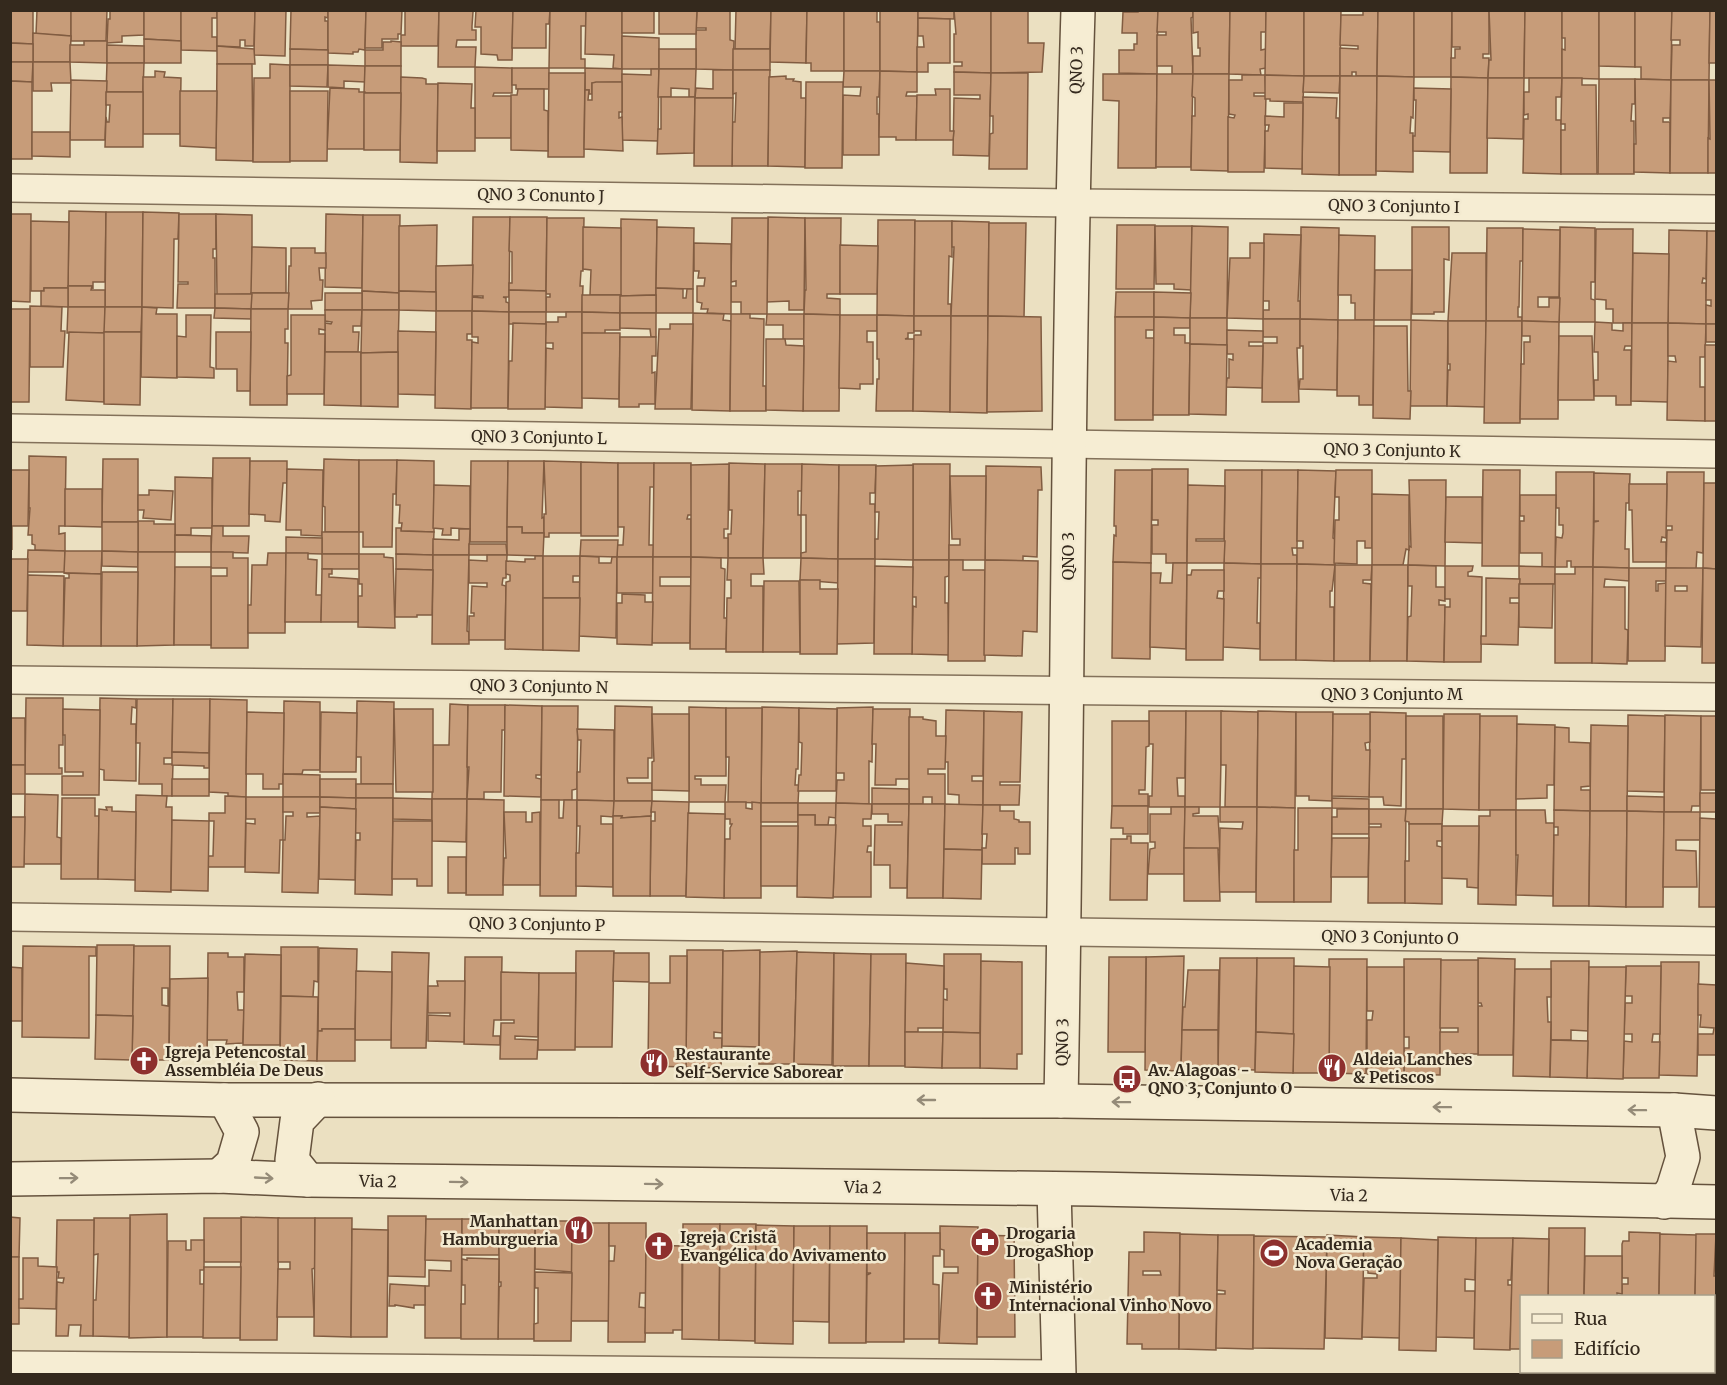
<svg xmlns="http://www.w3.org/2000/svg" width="1727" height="1385" viewBox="0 0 1727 1385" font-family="Merriweather,serif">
<rect width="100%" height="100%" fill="#ebe0c1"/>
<g fill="#c79c79" stroke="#815c41" stroke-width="1.5" fill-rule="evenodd">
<path d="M10 10H33V44L10 43Z"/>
<path d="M37 10H71V36L36 34Z"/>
<path d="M71 10H107L106 41H71Z"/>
<path d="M110 10H144V35L122 36V42L107 43 108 19H110Z"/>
<path d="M144 10H181V41L144 39Z"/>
<path d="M181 10H217V18H212V37H217V51L181 50Z"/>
<path d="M217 10H255L254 46H245V40H240V47L217 46Z"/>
<path d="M255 10H286L285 56 254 55Z"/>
<path d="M291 10H328V18L325 17V21H328V50L290 49Z"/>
<path d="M328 10H366L365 50 359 49 358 52H353V54L328 53Z"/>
<path d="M366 10H402L401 34H398V39H382V48H365Z"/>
<path d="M405 10H439L438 46H401V35H405Z"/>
<path d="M439 10H476L473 12 472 26V30H476V40H457L456 47H476L475 67H438Z"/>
<path d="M476 10H513L512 60H498L497 55 481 54V27H475Z"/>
<path d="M513 10H550L549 24H546V48H512Z"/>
<path d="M550 10H586V26H581V59H585V68H549Z"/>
<path d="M586 10H622V69L613 68 614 55 585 54Z"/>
<rect x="622" y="10" width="32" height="23"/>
<path d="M697 10H730V40L734 41 733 70 696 69V30H706V28H696Z"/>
<path d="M697 10 696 34H659V10Z"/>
<path d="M736 10H771L770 49H735Z"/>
<path d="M771 10H807L806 63 770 62Z"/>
<path d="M807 10H844V71H811V63H806Z"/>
<path d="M844 10H880L877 12V22H880V71H844Z"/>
<path d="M880 10H918L917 72 880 71Z"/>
<path d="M918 10H954V19L918 18Z"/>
<path d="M954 10H991V73L954 72V66H962V62H954V34H956Z"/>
<path d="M991 10H1028V43H1044L1042 72 991 73Z"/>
<path d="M1138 10H1158L1157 74 1119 73V50H1134V44H1137V33H1122L1123 12H1138Z"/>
<path d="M1158 10H1193V17L1191 18 1193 74H1172V66H1157V35H1166V32H1157Z"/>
<path d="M1193 10H1230L1229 74H1193V56H1200V48H1198V32L1193 33Z"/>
<path d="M1230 10H1266V32H1261V50L1266 49V68L1260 69 1261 75 1229 74Z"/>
<path d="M1266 10H1304V76L1265 75Z"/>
<path d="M1304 10H1341L1340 76H1304Z"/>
<path d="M1363 10H1378L1377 76H1356V72H1352V76H1340V48L1358 49V46L1340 45 1341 15H1363Z"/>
<path d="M1378 10H1414V77L1377 76Z"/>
<path d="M1414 10H1452L1451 77H1414Z"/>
<path d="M1452 10H1489V54H1483V58H1489L1488 78 1451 77V58H1455V49H1460V47H1452Z"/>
<path d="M1489 10H1525L1524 78H1488L1489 60H1491Z"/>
<path d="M1525 10H1562V78H1524Z"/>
<path d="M1562 10H1599V79L1562 78V49L1565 50V38H1562Z"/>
<path d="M1599 10H1635V67L1599 66Z"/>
<path d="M1635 10H1672L1671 80 1641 79V67H1635Z"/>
<path d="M1672 10H1710L1709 80H1671L1672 45H1680V40H1671Z"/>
<path d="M1710 10H1716V63H1709Z"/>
<path d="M918 18 950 19V63H928V72H917V47H924L923 36H918Z"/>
<path d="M33 33 71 36 70 62H33Z"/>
<path d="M622 36 659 38V69H622Z"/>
<path d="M144 39 181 41V63H144Z"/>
<path d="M84 41H107V63L70 62V45H84Z"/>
<path d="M391 41 401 42V66H365V50H383V42H391Z"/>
<path d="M10 43 33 44V62H10Z"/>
<path d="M107 45 144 46V63H107Z"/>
<path d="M217 46 254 49 255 64H217Z"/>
<path d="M290 49 328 50V65H290Z"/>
<rect x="659" y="49" width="37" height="20"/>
<rect x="733" y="49" width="37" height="21"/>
<path d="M10 62H33L32 82 10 81Z"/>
<path d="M33 62H70L71 83H51L52 91H33Z"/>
<path d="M107 63H144L143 92H106Z"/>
<path d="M217 64H252L253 161 216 160Z"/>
<path d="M270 64 290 65V162H253L254 78H270Z"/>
<path d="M290 65H328L327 87 290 86Z"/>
<path d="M328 65 365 66V82L344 81V88L328 87Z"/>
<path d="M365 66H401V93H364Z"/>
<path d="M475 67 512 68V93H494L493 96H512L511 138H475Z"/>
<path d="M512 68H549V89H516V85H512Z"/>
<path d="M585 68 622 69V82L592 83V94H589V90H585Z"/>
<path d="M651 69H659L658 141 622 140V74L651 75Z"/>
<path d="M659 69H696L695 97H689V89L671 88V97H658Z"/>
<path d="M713 70H733V98H695L696 88 713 89Z"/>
<path d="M733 70H770L768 166H732V122H735L736 93 733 94Z"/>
<path d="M155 71 165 72 164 77 181 78 180 134H143V77H155Z"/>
<path d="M844 71H880L879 97H877V114H879V155H843V95L860 96 861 87H843Z"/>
<path d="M880 71 917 72V92H907L906 96H917L916 140H896V137H879Z"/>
<path d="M954 72 991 73 989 156 953 155 954 98 980 99V95H954Z"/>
<path d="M549 73H585L584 157H548Z"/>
<path d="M991 73H1028L1027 169H989L990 134 993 133V116H990Z"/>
<path d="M1103 74H1157L1156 168H1118L1119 101 1103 100Z"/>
<path d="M1157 74H1193L1191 167H1156Z"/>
<path d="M1193 74H1229L1228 171 1191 170 1192 116H1195V98L1192 96Z"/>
<path d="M1242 75H1265L1266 93H1254V96H1266L1264 172H1228V117L1234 118 1235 115 1229 114V80H1242Z"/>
<path d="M1265 75 1304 76 1303 102 1270 101V99H1265Z"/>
<path d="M786 76V79H794L793 81 801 82V98H806L805 167 768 166 769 77Z"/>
<path d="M1304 76H1340L1339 93 1303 92Z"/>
<path d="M1340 76H1377L1376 175H1339Z"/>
<path d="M1377 76 1414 77 1413 118 1411 117 1410 133H1413V172L1376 171Z"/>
<path d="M401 77 422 78 426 79V84H438L437 163 400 162Z"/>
<path d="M1451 77 1488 78 1487 173H1450Z"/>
<path d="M1488 78H1524L1523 139 1487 138Z"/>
<path d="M1529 78H1562L1561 97H1556V120H1561V174L1523 173 1524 119H1528V114L1524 115V92H1529Z"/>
<path d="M1562 78H1582V85H1596L1597 174H1561V130H1565V124H1561Z"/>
<path d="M1599 79H1635V104H1632L1631 121H1634V174H1598Z"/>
<path d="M1635 79 1671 80 1670 121V118H1663V122H1670V173L1634 172V144H1636Z"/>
<path d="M71 80 107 81 105 140H70Z"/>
<path d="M1671 80H1709L1708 173H1670Z"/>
<path d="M1709 80H1716V173H1708V138L1710 139Z"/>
<path d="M10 81 32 82V159H10Z"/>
<path d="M596 82H622V112H619V118L622 117 623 151 584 149 585 90H589L588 100H592V83Z"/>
<path d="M806 82H843L842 168H805Z"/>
<path d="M438 83 472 84 471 108H475V151H437Z"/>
<path d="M330 88 359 89V92H365L364 149H327Z"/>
<path d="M1414 88 1451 89 1450 152 1413 151V136H1415L1416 100H1414Z"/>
<path d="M518 89H544V110L548 111V151L511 150V95H517Z"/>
<path d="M935 89H950V131H954L953 140H916L917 95H936Z"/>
<path d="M180 91H217L216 148 180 146Z"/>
<path d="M290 91H328L327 161H290Z"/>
<path d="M106 92H143V147H105L106 117 107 122H109L110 105H106Z"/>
<path d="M364 93H401L400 150H364Z"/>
<path d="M661 97H695L694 153 657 154 658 129H661Z"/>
<path d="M1303 97 1337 98 1336 118H1339V175L1302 174Z"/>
<path d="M695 98H733L732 166H694Z"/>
<path d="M1284 103H1303L1302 169 1265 168V131H1268L1269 125H1265V116L1284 117Z"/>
<path d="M32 132H70V157L32 156Z"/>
<path d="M69 211 106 212 105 282H93V289L92 286H68Z"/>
<path d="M106 212H143L142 307H105Z"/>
<path d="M143 212 179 213 178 239H174L173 308 142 307Z"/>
<path d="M10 214H31L30 302 10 301Z"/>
<path d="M179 214H216V249H213V258H215V308H177L178 284H188V282H178Z"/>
<path d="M216 214 252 215V294L217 295Z"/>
<path d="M326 214 363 215 362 288 325 287Z"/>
<path d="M363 215H400L399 293 362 291Z"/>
<path d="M473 217H510L509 297H503L506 298V302L509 303V312L472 311V297L483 298V296H472Z"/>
<path d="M510 217H547L546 291 509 290V283H512V252L509 251Z"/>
<path d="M768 217 805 218 804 310H789V301L767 302Z"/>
<path d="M547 218H584L583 271H581L580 286H583L582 312H546V297H550V294H546Z"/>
<path d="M732 218H768L767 314H741V302H731V286H736V281L731 282Z"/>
<path d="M805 218H841L840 294H827V298L840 299V315L804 314 805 290H806Z"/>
<path d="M621 219 657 220 656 295 620 296Z"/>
<path d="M878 220H915L914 316 877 315Z"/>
<path d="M31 221 69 222 68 288H44V291H31Z"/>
<path d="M915 221H952V257L949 256 948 304H951V316H914Z"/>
<path d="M952 221 989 222 988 316H951L954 247H952Z"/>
<path d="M989 223H1026L1024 317 988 316Z"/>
<path d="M437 225 436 292 399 291V226Z"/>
<path d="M1117 225H1155L1154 289H1116Z"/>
<path d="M1155 226H1192L1191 290 1174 289V284H1156Z"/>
<path d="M1192 226 1228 227 1227 318H1190Z"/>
<path d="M583 227 621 228V295H590L591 270 583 269Z"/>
<path d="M657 227 694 228 693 289 656 288Z"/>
<path d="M1301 227 1339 228 1338 320 1300 319Z"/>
<path d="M1412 227H1449V260L1444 259V312H1434V314H1412Z"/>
<path d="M1560 227 1595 228V282H1591V299L1595 300V322H1559Z"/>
<path d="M1487 228H1523V261H1520L1519 307H1518V317H1522V321H1486Z"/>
<path d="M1523 229 1560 230 1559 297H1538V307H1549V298H1560L1559 322 1522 321Z"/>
<path d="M1596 229H1633L1632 323H1613V309H1606V300L1595 299Z"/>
<path d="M1669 230 1707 231 1706 279 1703 278 1702 283H1706V324L1668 323Z"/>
<path d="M1707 231H1716V324H1706V305L1711 306V300H1706Z"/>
<path d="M1264 234 1301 235 1298 301H1300V319H1263V310H1269V301H1263Z"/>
<path d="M1339 235 1375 236 1374 320H1355V303H1351V295H1338Z"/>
<path d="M694 243 731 244V314L707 313 708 309H701L702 303 697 302V286H704L705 278H698L699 271H694Z"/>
<path d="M1250 243H1264L1263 319 1227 318 1230 258H1250Z"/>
<path d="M840 245 878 246 877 294H840Z"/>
<path d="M252 247 286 248V293H251Z"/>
<path d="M291 248H315V253H326V268H319L320 280H323L322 300 311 301 312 309H288L289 266H291Z"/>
<path d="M1452 253H1486V321H1448Z"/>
<path d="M1633 253 1669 254 1668 323H1632Z"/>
<path d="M473 265 472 311H436V266Z"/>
<path d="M1375 270H1412L1411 320H1374Z"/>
<path d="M68 286H92L91 290H105V307H68Z"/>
<path d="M44 288H68V307L41 306V291H44Z"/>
<path d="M656 288 683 289V298H686L687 289H693V313H656Z"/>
<path d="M509 290 546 291V312H509Z"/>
<path d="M362 291 399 293V310H362Z"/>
<path d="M399 291 436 292V311L399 310Z"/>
<path d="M1116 292H1154V317H1115Z"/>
<path d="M1154 292 1191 293 1190 318 1154 317Z"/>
<path d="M289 293 288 309H251V293Z"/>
<rect x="325" y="293" width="37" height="17"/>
<path d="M215 294H252L251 309 215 308Z"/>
<path d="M582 295H621L620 313 582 312Z"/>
<path d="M656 295V313H620V296Z"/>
<path d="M30 306 62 307 61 331H65L63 367H30Z"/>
<path d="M68 307H105V333H67Z"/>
<path d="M105 307H142L141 332H104Z"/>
<path d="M142 307 157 308 156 314H177V378L141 377Z"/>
<path d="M215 308 251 309V319L214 318Z"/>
<path d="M10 309H30L29 402H10Z"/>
<path d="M251 309H288V329H285V343H288L287 405H250Z"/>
<path d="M325 310H362L361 326H353V332H359L358 352H325V323L331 324 332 322 325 321Z"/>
<path d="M362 310H399L398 352 361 353Z"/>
<path d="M436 311H472V334H467V340H472L471 409 435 408Z"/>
<path d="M472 311 509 312 508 408H471L472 342 478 343V337H472Z"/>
<rect x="509" y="312" width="37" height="12"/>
<path d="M566 312H582V408L545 407 546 348 553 349V343H545L546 322H558V317H566Z"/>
<path d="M582 312 620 313V330H605V334L582 333Z"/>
<path d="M620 313H656V337H651L650 329 620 328Z"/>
<path d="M693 313 724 314 723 320 731 321 730 411 692 410Z"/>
<path d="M731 314H750V318L764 319 763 386H766V411H730Z"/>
<path d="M767 314H804V339H783V325H766Z"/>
<path d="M804 314 840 315 839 411H803Z"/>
<path d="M186 315H211L210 367 214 368V378L177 377V336L186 337Z"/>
<path d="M291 315H325V330L319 329V334H325L324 394H287V376L291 375Z"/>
<path d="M840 315H877V331H867V342H873V384H860V389L839 388Z"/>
<path d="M877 315 914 316V333H908V338L905 339H914L913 411H876L877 379H879V359H877Z"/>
<path d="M914 316H951L950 412 913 411 914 335H921V331H914Z"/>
<path d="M951 316H988L987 413 950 412Z"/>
<path d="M988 316 1041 317 1042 411 987 412Z"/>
<path d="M1115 317H1154V330H1146V338H1154L1153 420H1115Z"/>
<path d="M1154 317 1190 318V328H1174V335H1185V343H1190L1189 415H1153Z"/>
<path d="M1190 318H1227V345L1190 344Z"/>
<path d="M1263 319H1300V348H1297L1299 402H1262L1263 343H1277V337H1263Z"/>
<path d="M1300 319 1338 320 1337 390 1299 389 1300 379H1303V346H1300Z"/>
<path d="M1338 320H1374L1373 405H1359V396H1337Z"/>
<path d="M1411 320 1448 321 1447 406H1410Z"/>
<path d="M1448 321H1486L1485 407 1447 406 1448 370H1450V364H1448Z"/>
<path d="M1486 321H1522L1520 423H1484Z"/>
<path d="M1522 321 1559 322 1558 419H1520L1521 364H1524V342H1530V336H1522Z"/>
<path d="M1595 322 1612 323V330L1623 331V323H1632V346H1625L1624 350H1631V405H1616V396H1594V380H1598V352H1594Z"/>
<path d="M513 323 546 324 545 409H508L509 361H512Z"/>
<path d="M1632 323H1668V402L1631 401Z"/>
<path d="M1668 323 1706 324 1705 357H1700V387H1705V421L1667 420 1668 361 1676 362 1675 356H1668Z"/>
<path d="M670 324H693L691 409H655L659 329H670Z"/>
<rect x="1706" y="324" width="10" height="18"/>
<path d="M1374 326H1407L1408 391H1411L1410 419 1373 418Z"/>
<path d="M1227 330 1263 331V342H1249V346H1263L1262 388 1226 387 1227 378H1229V359L1233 360V354H1227Z"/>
<path d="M398 331 436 332 435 395 398 394Z"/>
<path d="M69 332 105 333 104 402 66 400Z"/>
<path d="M104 332H141L140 405 104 404Z"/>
<path d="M216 332H251L250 391H237V369H216Z"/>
<path d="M582 333H620L619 399 582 398Z"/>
<path d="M1559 336H1592L1594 400H1558Z"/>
<path d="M620 337H656V356H652V373L655 372V404H639V407H619Z"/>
<path d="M766 339H785L786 345 804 346 803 411 766 410Z"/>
<path d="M1190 344 1227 345 1226 415 1189 414Z"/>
<rect x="1705" y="345" width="11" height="76"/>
<path d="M325 352H361V406L324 405Z"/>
<path d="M398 352V407L361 406V353Z"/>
<path d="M29 456 66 457 65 526H59V534L65 533V551L35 550V545L32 544V535H28L30 508H29Z"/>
<path d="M213 458H250L249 526H212Z"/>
<path d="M103 459H138V522H102Z"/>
<path d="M324 459 359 460V532H325V507L323 506Z"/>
<path d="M359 460H397L396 494H393L392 547H363V532H359Z"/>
<path d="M397 460 434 461V532L401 531 402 523H399L400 505H396Z"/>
<path d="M250 461H287V483H283L280 522 265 521V515L249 514Z"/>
<path d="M471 461H508L507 542H470Z"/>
<path d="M508 461H544L542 518 544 517V533H522V527H507Z"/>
<path d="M544 461 581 462V533H549V537H544V514H546Z"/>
<path d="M581 462 618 463V536H581Z"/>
<path d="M618 463H654V487H650L649 545H654L653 557H617V545H623L624 527H618Z"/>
<path d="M654 463H691L692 515H688L687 519H691V557H653Z"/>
<path d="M729 463 765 464 763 558H728V534H731L732 510H729Z"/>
<path d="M729 464 728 529H724V538H728V558L691 557V465Z"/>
<path d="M765 464H802V491H798V515H801V558H763Z"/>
<path d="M802 464 839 465 838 559 801 558V553L806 552V515H801Z"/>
<path d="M913 464H950L949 560H913Z"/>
<path d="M839 465H876L875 493H870V504H875V559H838Z"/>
<path d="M913 465V560L875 559V539H878L879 512H875L876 466Z"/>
<path d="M986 466 1041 467 1042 490H1038L1037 557 1023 556V561L985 560Z"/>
<path d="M287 469 323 470 322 536 301 535V530H286Z"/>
<path d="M1152 469H1188L1187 563H1166V554H1152V525H1158V520H1152Z"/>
<path d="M10 470H29L28 526H12V550Z"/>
<path d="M1115 470H1152L1151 563 1113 562 1114 535 1116 536V526H1114Z"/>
<path d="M1225 470H1262L1261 564 1224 563Z"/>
<path d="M1262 470H1298L1297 548H1292L1293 555H1297V564H1261Z"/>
<path d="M1298 470 1336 471 1333 538 1335 539V565L1297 564V548H1303V541H1297Z"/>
<path d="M1336 470H1372V548H1365V541H1357V564L1334 563 1335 520H1339V497H1335Z"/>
<path d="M1483 470H1520L1519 566H1482Z"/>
<path d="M1556 472H1594L1593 567H1571V561H1567V567H1555L1556 537 1562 538 1563 533V525H1559V508H1556Z"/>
<path d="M1667 472H1704L1703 553 1697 552 1696 569 1666 568 1667 530H1672V526H1666Z"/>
<path d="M1594 473 1630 474 1629 503H1626L1625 549H1629V568L1593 567 1594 522 1599 521H1594Z"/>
<path d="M950 476H986L985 560H949V545H960V539H952Z"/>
<path d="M175 477 212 478V528H191V535H175Z"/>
<path d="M1409 480H1446L1445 566 1408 565 1409 546 1411 547Z"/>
<path d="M1704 483H1716V569L1703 568Z"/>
<path d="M1629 484H1667L1666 538 1662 537 1661 542H1666V562H1633L1632 510H1629Z"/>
<path d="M434 485 470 486V529L451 528V535H442L443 529 433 528Z"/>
<path d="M1188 485 1225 486 1224 539H1196V541H1225L1224 563H1187Z"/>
<path d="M65 489H102V527L65 526Z"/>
<path d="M149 490 173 491 171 520 143 518 144 510H138V495H149Z"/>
<path d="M1372 494 1409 495V550L1406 549 1403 565H1372Z"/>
<path d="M1520 495H1556L1555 567H1542V553H1520V521H1524V516H1520Z"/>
<path d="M1446 497H1482V543L1445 542Z"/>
<path d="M154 521V524H175V552H138V521Z"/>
<path d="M102 522H138V552L102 551Z"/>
<path d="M212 526H223V536H249L248 553 211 552Z"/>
<path d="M507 527H522V533H544L543 556 507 555Z"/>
<path d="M396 528H401V531L434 532 433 555 396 554Z"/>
<path d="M459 529H470L469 555H433V539L459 540Z"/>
<rect x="322" y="532" width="37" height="22"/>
<path d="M175 535 211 536V552H175Z"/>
<path d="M286 537 322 538V554L286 553Z"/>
<path d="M581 540H618L617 557 580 556Z"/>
<path d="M469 544H506L507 555H469Z"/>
<path d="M28 550 65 551V572H27Z"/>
<path d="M65 551H102L101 574 64 573Z"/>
<path d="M102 551 138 552V567L102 566Z"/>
<path d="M138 552H175L174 645 137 646Z"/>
<path d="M211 552H233V558H248V648H211V576H227V568H211Z"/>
<path d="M268 553H286L285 633H248V605H251L252 565H267Z"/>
<path d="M286 553H308V559L317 560 316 595H322L321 622H285Z"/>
<rect x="322" y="554" width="37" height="15"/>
<path d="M359 554H384V557L393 558 395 628 358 627V596H362V584H359Z"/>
<path d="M396 554 433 555V570L396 569Z"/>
<path d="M433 555H469L467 631 469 632V644H432Z"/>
<path d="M487 555H507L506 578H503L502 585 506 586 505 640H469V616H474V613H471L472 586 487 587V583H469V560L487 561Z"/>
<path d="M535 556H543V650L505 649 506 586V582L510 581V575L506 574V561L525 562V559H535Z"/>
<path d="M543 556H580V576H573V582H580V598H543Z"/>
<path d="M580 556 599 557V563H611L612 557H617L616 638 579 636Z"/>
<rect x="617" y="557" width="36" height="36"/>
<path d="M653 557H691V577H660V586H691L690 643H652Z"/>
<path d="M691 557 721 558V568L725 569 724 618H727L726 649H690Z"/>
<path d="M728 558H763L764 574H751V586H763V652H726L727 598H731V580H727Z"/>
<path d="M801 558 838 559V583L800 580Z"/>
<path d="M10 559H28L27 611H10Z"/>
<path d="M838 559H875L874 643 837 644Z"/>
<path d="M913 560H949V576L945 577V603H948L949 655 912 654 913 606 916 607V597H912Z"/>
<path d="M949 560H963V570H985V661H948Z"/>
<path d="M985 560 1038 561 1037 632 1023 631 1022 656 984 655Z"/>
<path d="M1113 562 1151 563 1150 659 1112 658Z"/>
<path d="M1173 563H1187L1186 649 1150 647 1151 573H1161L1160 583H1172Z"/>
<path d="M1224 563 1261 564V578H1258L1257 623H1260V649L1223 647Z"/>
<path d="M1261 564H1297L1296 660H1260Z"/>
<path d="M1297 564 1335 565 1332 591H1330V607H1334V661L1296 660Z"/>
<path d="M1335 565H1372L1371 580H1363V583L1371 584 1370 661H1334Z"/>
<path d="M1372 565H1408L1407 661H1370Z"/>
<path d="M1408 565 1436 566V587H1445V601L1439 600V605H1445V607L1444 662 1407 661 1408 617 1411 616 1412 586H1408Z"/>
<path d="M875 566 913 567 912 654H874Z"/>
<path d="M1445 566H1473L1472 571 1468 572V576L1482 577 1481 662H1444L1445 607H1450V599H1445Z"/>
<path d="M1519 566 1555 567V584H1519Z"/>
<path d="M175 567H211V645H174Z"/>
<path d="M1575 567H1593L1592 663H1555V574H1575Z"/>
<path d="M1593 567 1629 568V581L1605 579 1604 587H1625V629L1628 630 1627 664 1592 663Z"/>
<path d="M1629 568H1666V581H1656V591H1658V584L1666 583 1665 661H1628Z"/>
<path d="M1666 568H1703L1701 647 1665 646ZM1675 586H1687V591H1675Z"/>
<path d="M1703 568 1716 569V663H1702Z"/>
<path d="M322 569H332V574H329V577L358 579V622H321Z"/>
<path d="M396 569 433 570 432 615H417V617H395Z"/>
<path d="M1192 570H1224V591H1218L1217 598 1224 599 1223 660H1186L1187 575H1191Z"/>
<path d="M102 572H138L137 646H101Z"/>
<path d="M64 573 101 574V646H63L65 578H69V574Z"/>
<path d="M28 575 64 576 63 646 27 645Z"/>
<path d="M1486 578 1520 579 1519 598H1510V603H1519L1518 645 1481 644V636H1486Z"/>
<path d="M800 580H820V589H838L837 654H800Z"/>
<path d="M764 581H799L800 652H763Z"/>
<path d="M1519 584H1553L1552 628 1519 627Z"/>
<path d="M622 594 645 595V602H653L652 645 617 644V603H622Z"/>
<path d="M543 598H580L579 651 543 650Z"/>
<path d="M26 698H63V745H59V768H62V774H25Z"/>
<path d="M100 698 136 699V708L132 707 131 724H136V781L104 780V770L99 769Z"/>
<path d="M137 699H173L172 758H164V764H173L172 796H162V784H139L140 743H136Z"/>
<path d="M173 699H210L209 753 172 752Z"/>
<path d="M210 699 247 700 246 797 228 796V793L209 792Z"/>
<path d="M284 701 320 702V770H303L302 774H283Z"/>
<path d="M357 701 394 702 393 784H361V757H356Z"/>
<path d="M450 704 468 705 467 799H432L433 745H449Z"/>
<path d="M468 705H505V730H502L501 792H484V799H467L469 767H467Z"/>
<path d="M505 705 542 706 541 775H536V778L541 779V797L504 796Z"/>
<path d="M542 706H578L577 789 572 790V800H541Z"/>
<path d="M615 706 652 707V758H648V778H627L628 783H652V801H614Z"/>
<path d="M689 707 726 708V776H695V779H701V785H726L725 802H689Z"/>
<path d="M762 707 799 708 798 769H796L795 785H799L798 803H761Z"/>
<path d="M873 707 872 762 869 761V804L836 803 837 780H844V773H836L837 708Z"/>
<path d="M726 708H762L761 803 728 802 729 757H726Z"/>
<path d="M799 708 837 709 836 791H798L799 775H801L802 743 799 742Z"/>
<path d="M63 709 100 710 99 795H62V776H83V772H65V735H63Z"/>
<path d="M394 709H433V792H396Z"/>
<path d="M873 709H910L909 779H896V785H875L876 744H872Z"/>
<path d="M946 710 984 711 983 776H972V781H983V805H959V795L948 794V762H945Z"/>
<path d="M984 711 1022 712 1020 782H1000V785H1020L1019 805H983Z"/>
<path d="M1149 711H1186L1185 778H1177L1178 796H1185V807H1149V796H1152L1153 744H1149Z"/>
<path d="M1186 711H1222L1220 807H1185Z"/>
<path d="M1221 711 1258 712 1257 807H1225L1226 765H1221Z"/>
<path d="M1258 711 1296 712 1295 808 1257 807Z"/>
<path d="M247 712 284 713 283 784H279V789H263V774H246Z"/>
<path d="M321 712 357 713 356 772H320Z"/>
<path d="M1296 712H1333L1332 801 1309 800V796H1296Z"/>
<path d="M1370 712 1406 713V759H1402L1401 806 1384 805 1383 797H1369Z"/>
<path d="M652 714H689V791L652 790V762L654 761Z"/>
<path d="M1333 714H1370V742L1365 743 1366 750H1370L1369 797 1332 796Z"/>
<path d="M1444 714H1480L1479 810 1443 809Z"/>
<path d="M1628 715 1665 716 1664 792 1627 791Z"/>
<path d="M1665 715 1701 716 1700 806H1692L1691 812H1664Z"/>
<rect x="1406" y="716" width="37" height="93"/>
<path d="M1480 716H1517L1516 810H1479Z"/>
<rect x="1701" y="716" width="15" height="74"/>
<path d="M909 717H923V719L936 721V736H946L945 769H928V774H945V804H932V797H923V804H909Z"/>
<rect x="10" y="718" width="15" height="47"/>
<path d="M1112 721H1149V746L1146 747 1145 790H1139V794H1148V806H1112Z"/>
<path d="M1517 724 1555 725 1554 785H1547V798L1516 799Z"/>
<path d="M1591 725 1628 726 1627 811H1590Z"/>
<path d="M1555 727 1569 728V742L1590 743V786L1581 787V790H1590V811L1554 810Z"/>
<path d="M577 729 614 730V801L577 800V772H580L581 740H578Z"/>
<path d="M172 752 209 753V768H204V766L172 765Z"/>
<rect x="10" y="765" width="15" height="29"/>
<path d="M283 774 320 775V797H283Z"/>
<rect x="172" y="779" width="37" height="17"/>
<path d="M320 779H356V798L320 797Z"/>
<rect x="356" y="784" width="37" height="14"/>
<path d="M872 788 909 789V804H872Z"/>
<rect x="1700" y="793" width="16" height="19"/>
<path d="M25 794 58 795 57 837 61 838V864H24Z"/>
<path d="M136 795 167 796 166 807H172L171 892 135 891Z"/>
<path d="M225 796 246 797 245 867H208V856H213L214 821H209V813H225Z"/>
<path d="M1627 796 1664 797V812L1627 811Z"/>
<path d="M246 797H283V840H280L279 873 245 872 246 823 255 824V819H246Z"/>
<path d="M283 797H320V813H307V817L320 816 318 893 282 892 283 840H285L286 816H293V812H283Z"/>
<path d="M320 797 356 798V809L320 807Z"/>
<path d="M62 798H95V816H99L98 879H61Z"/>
<path d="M356 798H393L392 895 355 894 356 840H360V833H355Z"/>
<path d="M393 798 432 799V820L393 819Z"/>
<path d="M1332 798 1369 799V809L1332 808Z"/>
<path d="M432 799H467L466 842 432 841Z"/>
<path d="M467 799 504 800 503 895H466Z"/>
<path d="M541 800H559V818H563L564 800H577L576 896H540Z"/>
<path d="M577 800 614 801V817L601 816V824H613V887L576 886V853H579L580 826H577Z"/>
<path d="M614 801H652L651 816 621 818 622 816H613Z"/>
<path d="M652 801 689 802 686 896H650L651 821H655V812H651Z"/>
<path d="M725 802H746V808L752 809V802L761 803V898H724L725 839H730V828L732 824H730V819H725Z"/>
<rect x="761" y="803" width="37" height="19"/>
<path d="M798 803H836V818L829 817 828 825H815V815H798Z"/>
<path d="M836 803 872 804 871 819H863V826H871V846H868L867 852H871V897H833Z"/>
<path d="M872 804H909L907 888H890V865H874L875 825H902V822H888V814H872Z"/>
<path d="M909 804H945L943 898H907Z"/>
<path d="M945 804 983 805 982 850 944 849Z"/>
<path d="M983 805H1000V811H1014V819L1019 820V822H1030V854H1018V848H1015V864H982V848H986L987 834H982Z"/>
<path d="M1112 806H1148V834H1123V828H1111Z"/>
<path d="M106 807H112V811L136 812 135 880 98 879 99 809 107 810Z"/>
<path d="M320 807 356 809 355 880 319 879Z"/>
<path d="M1171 807H1185L1184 874H1148L1150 849 1155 848V842H1150V814H1171Z"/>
<path d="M1185 807H1199V813L1193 814V816H1218L1220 850 1184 848Z"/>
<path d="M1220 807H1257L1256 892H1219L1220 828 1242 829 1243 822H1220Z"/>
<path d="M1257 807 1295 808 1294 902H1256Z"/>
<path d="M1298 808H1332L1331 902H1294V850H1298Z"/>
<path d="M1337 809H1369V834H1332V817H1337Z"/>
<path d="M1369 809H1406L1405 903H1368L1369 827H1381V824H1369Z"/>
<path d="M1406 809H1443L1442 824H1409V822L1405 821Z"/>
<path d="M1490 810H1516V905L1478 904 1479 816H1490Z"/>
<path d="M1516 810H1545L1546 823H1554L1553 896 1516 895 1518 855H1516Z"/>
<path d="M1554 810 1590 811 1589 906H1553L1554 835H1558V827H1554Z"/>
<path d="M1590 811H1627L1626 907 1589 906Z"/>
<path d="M1627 811 1664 812 1663 907H1626Z"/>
<path d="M504 812H526V822H532V813L540 812V885H503L504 858H506Z"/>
<path d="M1664 812H1700V840H1676V850L1696 851 1697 887H1663Z"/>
<path d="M688 813 725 814 724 898 686 897Z"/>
<path d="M798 815H815V825H836L833 898 797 897Z"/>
<path d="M613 816H622L621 818 651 816 650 896H613Z"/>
<path d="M10 817H25L24 867H10Z"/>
<path d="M1700 818 1716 819V907H1699Z"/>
<path d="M172 820 209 821 208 891 171 890Z"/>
<path d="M393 821H432V886H417V879H392Z"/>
<path d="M1409 824H1442V841H1437V846L1442 847V904L1405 903V861H1409Z"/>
<path d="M761 826H798L797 886H761Z"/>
<path d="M1442 826H1479L1478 888 1467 887V879L1442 878Z"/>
<path d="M1127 836H1131V843H1148L1147 900H1110L1111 839H1127Z"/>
<path d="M1332 838H1369L1368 877H1331Z"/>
<path d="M1184 848H1218L1220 901H1184Z"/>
<path d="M944 849 982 850 981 899 943 898Z"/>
<rect x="448" y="857" width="18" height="36"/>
<path d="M97 945H134L133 1016 96 1015Z"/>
<path d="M23 946 96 947V956H89V1038L22 1037Z"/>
<path d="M134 946H170L169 1060H132ZM162 988H168V1006L162 1005Z"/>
<path d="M281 947H318V982L314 981 313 997 281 996Z"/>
<path d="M319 948 357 949 355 1029H322V1031H318Z"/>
<path d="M687 950H723L722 1033 714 1032V1038H722L721 1068 686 1067Z"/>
<path d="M760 950 759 1047 722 1046 723 951Z"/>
<path d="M576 951H614L612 1047H575Z"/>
<path d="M797 951 794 1064H759L760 952Z"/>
<path d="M392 952 429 953 426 1048H391Z"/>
<path d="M797 952 834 953 832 1065 794 1064Z"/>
<path d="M208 953H228V957H244V992H237L238 1010H244L243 1043 226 1044 227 1040H207Z"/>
<path d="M614 953H649V982L613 981Z"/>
<path d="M834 953 871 954 869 1066H833Z"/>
<path d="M245 954 281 955 280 1045H243Z"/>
<path d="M871 954H906L905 1066H869Z"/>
<path d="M944 954H981L980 1033 943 1032V999L947 1000V989H944Z"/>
<path d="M670 956H687L686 1067 648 1066 649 983H670Z"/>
<path d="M1184 956 1181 1071 1145 1070 1146 957Z"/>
<path d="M465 957H502L501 1020H494L493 1036H500V1045L464 1044Z"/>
<path d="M1109 957H1146L1145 1052H1108Z"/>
<path d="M1220 958H1257L1255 1070 1218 1069Z"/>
<path d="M1257 958H1294V1034L1256 1032Z"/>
<path d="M1478 958 1515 959 1513 1055H1478V1006H1482L1481 1003H1478Z"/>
<path d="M1329 959H1367L1366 1074 1329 1073Z"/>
<path d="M1404 959H1441L1440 1075 1404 1074V1048H1409V1037H1404Z"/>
<path d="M1441 960H1478V1054H1440V1032H1458V1028H1440Z"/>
<path d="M981 961 1022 962V1054H1017V1069L980 1068Z"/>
<path d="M1551 961H1589L1588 1031 1571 1030V1040H1551Z"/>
<path d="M1661 962H1699L1697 1076 1659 1075Z"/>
<path d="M906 963 944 966 943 1028H918V1032H905Z"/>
<path d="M1294 966 1330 967 1329 1073H1293Z"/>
<path d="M1626 966H1661L1660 1034H1653L1652 1042H1660L1659 1078H1623L1624 1041 1632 1042V1034H1624L1625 1003H1632V996H1625Z"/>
<path d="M10 967 22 968V1021H10Z"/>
<path d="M1367 967H1404V1074H1367V1020H1372L1373 1011H1367Z"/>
<path d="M1589 967H1626L1623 1079 1587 1078Z"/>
<path d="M1515 969H1551V997H1547L1548 1022H1551L1550 1077 1513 1076Z"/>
<path d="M1188 970H1219L1218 1030H1182L1183 1007H1185Z"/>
<path d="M356 971 392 972 391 1040H355Z"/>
<path d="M501 972 539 973 538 1037 515 1036V1039L538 1040 537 1059H500L501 1023H514V1020H501Z"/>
<path d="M539 973H576L575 1050H538Z"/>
<path d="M208 978 207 1059 169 1058 170 979Z"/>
<path d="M437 981H465L464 1042 428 1041V1015L450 1016V1013H428V986H438Z"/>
<path d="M1698 984 1716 985V1055H1698V1034H1713L1714 1028 1700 1027 1701 1015H1698Z"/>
<path d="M281 996 318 997 317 1061 280 1060Z"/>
<path d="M96 1015 133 1016 132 1060 95 1059Z"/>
<path d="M322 1029H355V1061H317L318 1031H322Z"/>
<path d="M1182 1030H1218V1069L1181 1068Z"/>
<path d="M905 1032H943L942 1068 905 1067Z"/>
<path d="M943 1032 980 1033V1068H942Z"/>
<path d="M1256 1032 1294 1034 1293 1073 1255 1072Z"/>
<path d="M1551 1040 1588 1041 1587 1078 1550 1077Z"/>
<path d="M1119 1068 1135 1069V1081L1119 1080Z"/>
<path d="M167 1214V1337L129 1338 130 1215Z"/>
<path d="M388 1216H426L425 1277 388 1276Z"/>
<path d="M10 1217 20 1218 19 1257H10Z"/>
<path d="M241 1217 279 1218 277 1340H240Z"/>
<path d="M94 1218H130L129 1337 93 1336V1300H96L98 1254 93 1255Z"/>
<rect x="204" y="1218" width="37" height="44"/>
<path d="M278 1218H315V1268L312 1269 314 1317H277L278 1269H290V1262H278Z"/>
<path d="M315 1218H352L351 1337 314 1336Z"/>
<path d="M426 1219H462L461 1338H425V1286H429V1270L451 1271V1261L425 1260Z"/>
<rect x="462" y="1219" width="37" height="36"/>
<path d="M57 1220H94L93 1336H80L81 1325H69L68 1336H56L57 1282 63 1283 64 1278H58L59 1272H56Z"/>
<path d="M535 1221H572V1272L535 1269Z"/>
<path d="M499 1223H535L534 1339H498L499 1287 501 1286V1282H499Z"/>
<path d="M572 1223H609V1321H571Z"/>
<path d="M609 1223H646V1293H640L639 1307 646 1308 645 1342H608L609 1261H614L615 1246H609Z"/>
<path d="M683 1224H720L719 1340 682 1339Z"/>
<path d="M720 1224H756L755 1341 719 1340Z"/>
<path d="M756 1225 794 1226 793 1344 755 1343Z"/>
<path d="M794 1226H830L829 1322 793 1321Z"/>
<path d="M830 1226H867L866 1343H829Z"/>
<path d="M940 1226 978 1227 977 1344 939 1343 943 1273H958V1267H944V1250L940 1249Z"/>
<path d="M1549 1228H1585L1584 1296H1548Z"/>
<path d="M352 1229 388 1230 387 1337H351Z"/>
<path d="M1144 1232 1180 1233 1179 1349H1142V1344H1127L1129 1252H1144ZM1143 1271H1160L1161 1275H1143Z"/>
<path d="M1629 1232 1660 1233 1659 1296H1622V1284H1628V1278H1622V1244L1623 1241H1629Z"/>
<path d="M867 1233H905L904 1342H866L867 1275 871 1273H867Z"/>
<path d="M905 1233H940V1256H933V1284L939 1285V1339H904Z"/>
<path d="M1180 1234 1218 1235 1216 1350 1179 1349Z"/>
<path d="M1660 1234 1697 1235 1695 1296H1659Z"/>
<path d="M1696 1234H1716L1714 1276H1716V1353H1714V1296H1695Z"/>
<path d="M978 1235 1014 1236 1015 1337H977Z"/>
<path d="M1218 1235H1254L1253 1349 1216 1348 1217 1294H1225V1291L1217 1290Z"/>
<path d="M1327 1235 1364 1237 1362 1339 1325 1338Z"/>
<path d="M1254 1236 1327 1237 1324 1349 1253 1348Z"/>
<path d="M1364 1237 1401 1238 1400 1338 1362 1337 1364 1278H1377V1274L1368 1273V1270H1363Z"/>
<path d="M1438 1237 1476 1238 1475 1280 1465 1279V1291H1475L1474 1338 1436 1337Z"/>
<path d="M1401 1238 1438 1240 1436 1351 1399 1350Z"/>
<path d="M1476 1238H1513L1511 1280H1508V1285H1512L1510 1350 1474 1349Z"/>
<path d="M1513 1238 1549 1239 1548 1296H1522V1349H1510Z"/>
<path d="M191 1240H204V1270H200V1284H204V1337H167L168 1241H186V1250H191Z"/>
<path d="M646 1245 682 1246V1330H673V1333H645Z"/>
<path d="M1585 1256H1622V1294L1617 1293V1296H1584Z"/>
<rect x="10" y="1257" width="9" height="67"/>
<path d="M23 1258H38V1266L57 1267 56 1309 19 1308V1299H23Z"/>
<path d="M467 1258 499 1259 498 1339H461V1304H465V1285H462V1259L467 1260Z"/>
<path d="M204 1267H241L240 1338H203Z"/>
<path d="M535 1272 572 1273 571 1341H534V1324L538 1323V1288H535Z"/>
<path d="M390 1284 425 1286V1305H414V1308L395 1305V1306H389Z"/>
</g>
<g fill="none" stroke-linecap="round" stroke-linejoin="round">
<g stroke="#83715a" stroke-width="30">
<g id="street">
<path d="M10 188 1072 203 1716 209"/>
<path d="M10 428 1716 454"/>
<path d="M10 680 1716 697"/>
<path d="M10 917 1716 941"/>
<path d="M10 1365 1058 1374"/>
</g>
</g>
<g stroke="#65523d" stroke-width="36">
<g id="secondary">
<path d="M10 1095 225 1100 1061 1101 1674 1110 1716 1113"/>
<path d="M1061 1101C1068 737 1067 374 1078 10"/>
<path d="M219 1176 233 1163 242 1132 225 1100"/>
<path d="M10 1179 219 1176 308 1180 1093 1189 1716 1202"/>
<path d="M308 1180 292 1160 297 1121 318 1099"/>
<path d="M1054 1189 1059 1374"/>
<path d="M1664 1202 1673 1189 1683 1157 1674 1110"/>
</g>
</g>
<use href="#street" stroke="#f6edd3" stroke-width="27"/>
<use href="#secondary" stroke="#f6edd3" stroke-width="33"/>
</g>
<defs><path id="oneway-shaft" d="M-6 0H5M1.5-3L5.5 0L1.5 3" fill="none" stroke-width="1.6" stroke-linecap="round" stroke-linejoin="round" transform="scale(1.5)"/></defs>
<g stroke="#958b78">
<use href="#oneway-shaft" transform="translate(926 1100) rotate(-180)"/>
<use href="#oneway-shaft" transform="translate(1121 1102) rotate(-179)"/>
<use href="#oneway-shaft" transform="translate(1442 1107) rotate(-179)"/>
<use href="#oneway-shaft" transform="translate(1637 1110) rotate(-179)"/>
<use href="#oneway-shaft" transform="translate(69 1178) rotate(-1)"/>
<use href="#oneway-shaft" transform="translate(264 1178) rotate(3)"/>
<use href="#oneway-shaft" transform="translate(459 1182) rotate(1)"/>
<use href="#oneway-shaft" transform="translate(654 1184) rotate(1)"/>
</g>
<defs>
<g id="church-disc" transform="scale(1.5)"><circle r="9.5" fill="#8e302e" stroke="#f3ead0"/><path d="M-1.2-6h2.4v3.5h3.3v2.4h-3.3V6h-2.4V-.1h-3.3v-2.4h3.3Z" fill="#fff"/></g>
<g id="restaurant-disc" transform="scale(1.5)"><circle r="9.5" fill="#8e302e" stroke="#f3ead0"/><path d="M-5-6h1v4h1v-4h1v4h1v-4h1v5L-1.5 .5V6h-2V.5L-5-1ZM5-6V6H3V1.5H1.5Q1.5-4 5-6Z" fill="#fff"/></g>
<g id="bus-disc" transform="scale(1.5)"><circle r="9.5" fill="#8e302e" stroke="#f3ead0"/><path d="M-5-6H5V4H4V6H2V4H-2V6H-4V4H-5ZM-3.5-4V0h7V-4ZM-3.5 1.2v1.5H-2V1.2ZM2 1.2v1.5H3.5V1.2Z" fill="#fff"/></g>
<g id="pharmacy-disc" transform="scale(1.5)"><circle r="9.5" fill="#8e302e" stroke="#f3ead0"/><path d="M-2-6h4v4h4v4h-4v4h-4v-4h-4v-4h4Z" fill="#fff"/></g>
<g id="stadium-disc" transform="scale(1.5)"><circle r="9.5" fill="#8e302e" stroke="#f3ead0"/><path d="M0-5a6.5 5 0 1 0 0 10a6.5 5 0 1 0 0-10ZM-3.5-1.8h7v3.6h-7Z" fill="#fff"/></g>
</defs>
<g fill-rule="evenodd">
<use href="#church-disc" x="144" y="1061"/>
<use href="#restaurant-disc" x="654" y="1063"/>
<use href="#restaurant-disc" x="1332" y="1068"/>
<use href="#bus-disc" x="1127" y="1079"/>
<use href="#restaurant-disc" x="579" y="1230"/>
<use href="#pharmacy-disc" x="985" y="1242"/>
<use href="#church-disc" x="659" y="1246"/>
<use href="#stadium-disc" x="1274" y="1253"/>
<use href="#church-disc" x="988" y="1296"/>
</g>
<g text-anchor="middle" stroke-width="5" stroke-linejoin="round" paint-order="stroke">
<g font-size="16" fill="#34291d" stroke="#f3ead0">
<text transform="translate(1076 70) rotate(-88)" y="6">QNO 3</text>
<text transform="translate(541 195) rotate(1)" y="6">QNO 3 Conunto J</text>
<text transform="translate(1394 206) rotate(1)" y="6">QNO 3 Conjunto I</text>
<text transform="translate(539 437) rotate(1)" y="6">QNO 3 Conjunto L</text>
<text transform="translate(1392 450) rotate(1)" y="6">QNO 3 Conjunto K</text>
<text transform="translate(1068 556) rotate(-90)" y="6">QNO 3</text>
<text transform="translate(539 686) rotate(1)" y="6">QNO 3 Conjunto N</text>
<text x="1392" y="700">QNO 3 Conjunto M</text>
<text transform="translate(537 924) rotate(1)" y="6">QNO 3 Conjunto P</text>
<text transform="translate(1390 937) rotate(1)" y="6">QNO 3 Conjunto O</text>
<text transform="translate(1062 1042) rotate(-89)" y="6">QNO 3</text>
<text transform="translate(378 1181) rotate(1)" y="6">Via 2</text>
<text transform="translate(863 1187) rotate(1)" y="6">Via 2</text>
<text transform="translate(1349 1195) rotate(1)" y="6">Via 2</text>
</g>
<g font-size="16" font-weight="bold" fill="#34291d" stroke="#f3ead0" text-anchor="start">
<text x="165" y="1058">Igreja Petencostal<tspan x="165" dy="18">Assembléia De Deus</tspan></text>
<text x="675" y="1060">Restaurante<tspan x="675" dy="18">Self-Service Saborear</tspan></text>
<text x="1353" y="1065">Aldeia Lanches<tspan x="1353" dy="18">&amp; Petiscos</tspan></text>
<text x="1148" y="1076">Av. Alagoas -<tspan x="1148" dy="18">QNO 3, Conjunto O</tspan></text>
<text x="558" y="1227" text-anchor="end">Manhattan<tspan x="558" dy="18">Hamburgueria</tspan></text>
<text x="1006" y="1239">Drogaria<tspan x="1006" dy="18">DrogaShop</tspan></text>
<text x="680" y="1243">Igreja Cristã<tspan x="680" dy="18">Evangélica do Avivamento</tspan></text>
<text x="1295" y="1250">Academia<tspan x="1295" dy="18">Nova Geração</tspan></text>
<text x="1009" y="1293">Ministério<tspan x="1009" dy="18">Internacional Vinho Novo</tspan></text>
</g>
</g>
<rect width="1727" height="1385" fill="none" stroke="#34291d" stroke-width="24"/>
<rect x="1520" y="1295" width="195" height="78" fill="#f3ead0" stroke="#a79d88" stroke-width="1.5"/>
<rect x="1532" y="1314" width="30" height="9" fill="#f6edd3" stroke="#a79d88" stroke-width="1.5"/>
<text x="1574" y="1325" font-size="18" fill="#34291d">Rua</text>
<rect x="1532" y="1340" width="30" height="18" fill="#c79c79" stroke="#a79d88" stroke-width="1.5"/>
<text x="1574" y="1355" font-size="18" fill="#34291d">Edifício</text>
</svg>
